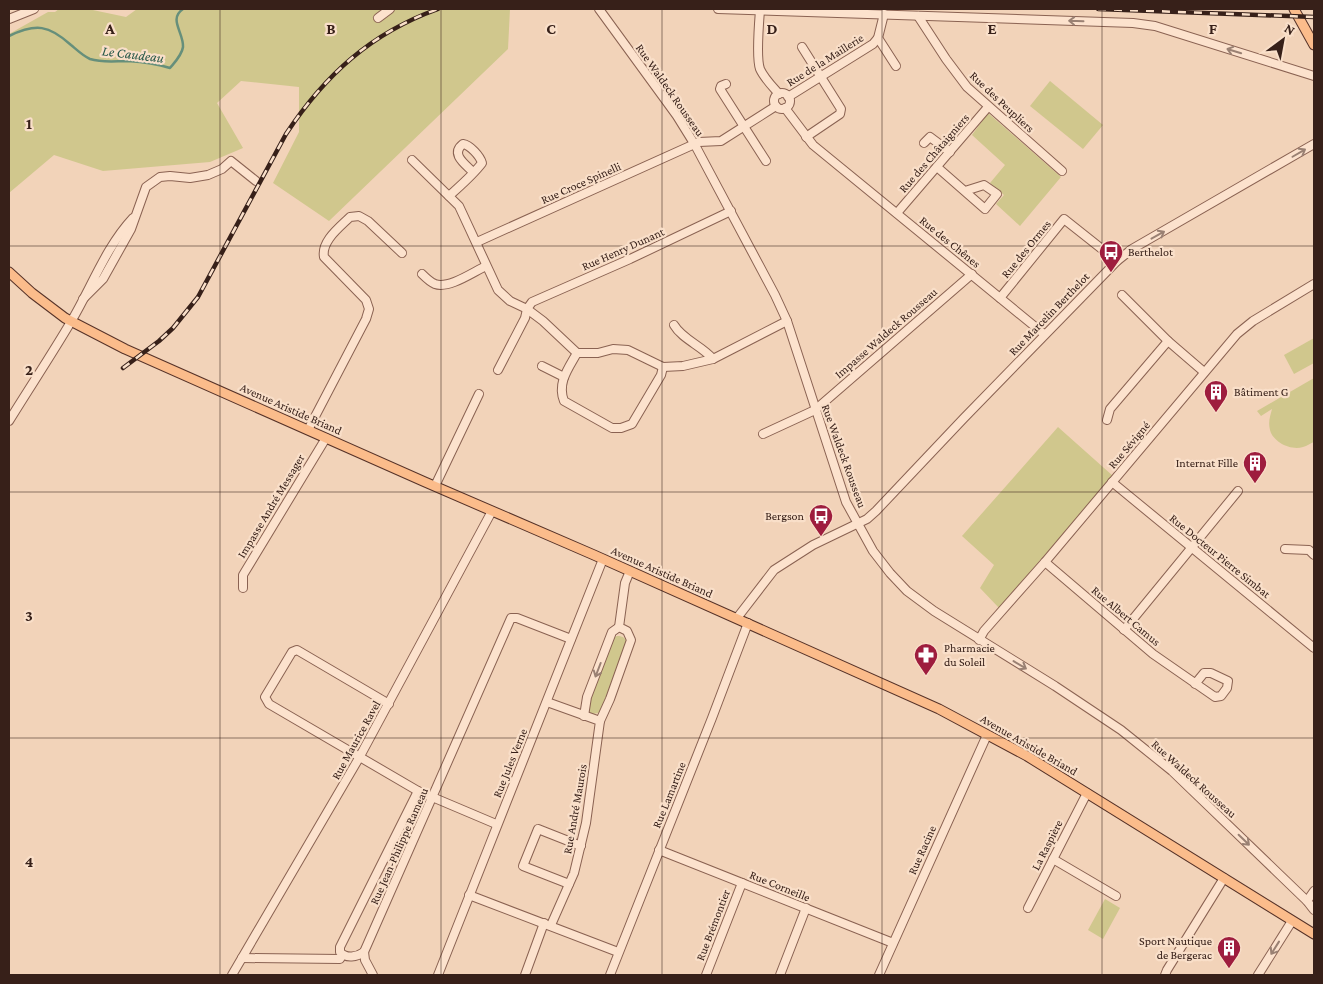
<svg xmlns="http://www.w3.org/2000/svg" width="1323" height="984" viewBox="0 0 1323 984" font-family="'Crimson Pro',serif">
<rect width="100%" height="100%" fill="#f2d3b9"/>
<g fill="#d0c78d">
<path d="M59 9H88L126 17 137 9H510L508 49 329 221 273 183 299 132V87L241 81 217 103 243 148 210 162 103 171 54 155 9 193V34L48 12H55Z"/>
<path d="M1050 81 1103 125 1083 149 1030 106Z"/>
<path d="M988 113 1061 177 1020 226 996 204 1004 195 990 183 1005 165 972 135Z"/>
<path d="M1314 338V363L1294 374 1284 355Z"/>
<path d="M1314 378V442C1311 443 1307 446 1303 447 1291 451 1273 442 1270 430 1268 422 1270 417 1272 409L1261 416 1257 411Z"/>
<path d="M1058 427 1113 476 999 608 980 588 994 565 962 536Z"/>
<path d="M617 636C622 636 625 637 627 643L602 708 598 713 593 714 589 713 587 708 613 638Z"/>
<path d="M1105 899 1120 908 1103 939 1088 930Z"/>
</g>
<g fill="none" stroke-linecap="round" stroke-linejoin="round">
<path stroke="#668f7b" stroke-width="2.5" d="M9 36C36 23 49 25 71 45 77 50 83 56 90 59 103 63 115 61 128 61 143 62 157 64 170 68 175 62 182 55 183 47 184 33 168 19 183 9"/>
<g stroke="#8a6252" stroke-width="10">
<g id="minor">
<path d="M599 9 677 116 695 145 775 295 787 321 846 502 873 551 890 573 907 591 934 611 1055 686 1121 730 1172 771 1307 901 1314 910"/>
<path d="M718 9 1133 23 1155 26 1314 76"/>
<path d="M760 10C759 23 756 58 760 69 764 78 772 86 779 94"/>
<path d="M918 16 946 59 967 87 1062 171"/>
<path d="M378 18 390 9"/>
<path d="M9 19 34 9"/>
<path d="M878 38 896 66"/>
<path d="M802 47 841 109 840 114 806 137"/>
<path d="M726 84 721 86 720 89 766 161"/>
<circle cx="782" cy="101" r="8"/>
<path d="M788 97 873 44 878 38 884 14"/>
<path d="M785 108 813 145 1044 334"/>
<path d="M924 143 930 137 950 152"/>
<path d="M412 160 459 206 498 290 510 301 527 309 543 321 577 353H598L613 349 628 350 663 367 683 366 713 359 787 321"/>
<path d="M937 167 985 209 997 194 984 185 965 191"/>
<path d="M449 196C460 186 473 175 482 163 480 156 470 145 463 144 450 154 465 164 473 172"/>
<path d="M897 213 988 107"/>
<path d="M477 242 699 142 721 141 776 106"/>
<path d="M422 274C426 278 430 282 435 284 449 289 473 272 486 266"/>
<path d="M1122 295 1168 341"/>
<path d="M1000 298 1064 219 1117 261"/>
<path d="M83 299 103 279 131 229 146 187 160 177 170 176 190 178 208 175 222 169 231 161 256 181"/>
<path d="M674 325C682 339 702 346 713 359"/>
<path d="M577 353C568 369 557 383 564 401L612 428H621L632 424 661 375 663 367"/>
<path d="M542 366 564 377"/>
<path d="M498 370 525 318 527 309 532 302 630 259 731 211"/>
<path d="M1107 420 1110 409 1168 341 1204 372"/>
<path d="M9 421C30 387 52 354 72 320 92 286 106 247 133 218"/>
<path d="M308 430 366 319 369 309 366 300 324 257C321 241 340 227 350 217L359 216 368 221 402 253"/>
<path d="M763 434 815 410 972 274"/>
<path d="M1112 482 1314 648"/>
<path d="M435 486 479 394"/>
<path d="M1285 549 1309 550 1314 555"/>
<path d="M1045 562 1153 654 1215 697 1221 696 1227 688 1228 681 1211 673H1204L1195 684"/>
<path d="M243 588V575L326 438"/>
<path d="M737 618 774 570 813 545 867 519 876 511 964 418 1117 261 1132 249 1314 144"/>
<path d="M1124 630 1238 491"/>
<path d="M979 640 984 631 1045 562 1237 334 1253 321 1314 284"/>
<path d="M547 702 600 721 586 823 574 873 551 925"/>
<path d="M389 704 297 650 292 652 265 697 269 704 418 791 496 824"/>
<path d="M584 716 587 697 612 632 619 627"/>
<path d="M600 721 610 699 631 640 627 631 619 627 625 583 630 571"/>
<path d="M418 791 340 947V952C346 959 357 957 364 952L511 618H517L571 639"/>
<path d="M659 850 893 943"/>
<path d="M1053 859 1116 896"/>
<path d="M569 884 523 866 538 829 581 846"/>
<path d="M469 895 618 952"/>
<path d="M1307 901 1314 891"/>
<path d="M1028 908 1087 793"/>
<path d="M364 952 365 960 373 975"/>
<path d="M242 958 340 959 342 955"/>
<path d="M232 975 359 758 492 511"/>
<path d="M438 975 603 559"/>
<path d="M525 975 544 923"/>
<path d="M610 975 712 718 748 623"/>
<path d="M706 975 742 883"/>
<path d="M780 975 806 908"/>
<path d="M879 975 987 735"/>
<path d="M1165 975 1167 970 1224 878"/>
<path d="M1258 975 1292 921"/>
</g>
</g>
<g stroke="#563228" stroke-width="11">
<g id="major">
<path d="M1294 9 1314 45"/>
<path d="M9 272 32 293 65 318 125 349 425 482 594 555 939 709 1027 756 1314 934"/>
</g>
</g>
<use href="#minor" stroke="#fce2cd" stroke-width="8"/>
<use href="#major" stroke="#fbbc8b" stroke-width="9"/>
<g stroke="#372019" stroke-width="4.5">
<g id="rail">
<path d="M1098 9 1314 17"/>
<path d="M123 368 159 341 173 328 198 297 286 134C325 75 371 33 438 9"/>
</g>
</g>
<use href="#rail" stroke="#f9dfc9" stroke-width="2.5" stroke-dasharray="8" stroke-linecap="butt"/>
</g>
<defs><path id="oneway-shaft" d="M-6 0H5M1.5-3L5.5 0L1.5 3" fill="none" stroke-width="1.6" stroke-linecap="round" stroke-linejoin="round" transform="scale(1.25)"/></defs>
<g stroke="#9a8173">
<use href="#oneway-shaft" transform="translate(1076 21) rotate(-178)"/>
<use href="#oneway-shaft" transform="translate(1234 51) rotate(-163)"/>
<use href="#oneway-shaft" transform="translate(1299 153) rotate(-30)"/>
<use href="#oneway-shaft" transform="translate(1158 235) rotate(-29)"/>
<use href="#oneway-shaft" transform="translate(1020 665) rotate(31)"/>
<use href="#oneway-shaft" transform="translate(598 670) rotate(111)"/>
<use href="#oneway-shaft" transform="translate(1244 840) rotate(44)"/>
<use href="#oneway-shaft" transform="translate(1275 948) rotate(122)"/>
</g>
<path fill="none" stroke="#372019" stroke-width="1" stroke-opacity="0.55" d="M220 9V975M441 9V975M662 9V975M882 9V975M1102 9V975M9 246H1314M9 492H1314M9 738H1314"/>
<defs>
<g id="bus-pin" transform="scale(1.25)"><path d="M0 17L-7.5 6A9.5 9.5 0 1 1 7.5 6Z" fill="#9e1d3e" stroke="#f9dfc9"/><path d="M-5-6H5V4H4V6H2V4H-2V6H-4V4H-5ZM-3.5-4V0h7V-4ZM-3.5 1.2v1.5H-2V1.2ZM2 1.2v1.5H3.5V1.2Z" fill="#fff"/></g>
<g id="building-pin" transform="scale(1.25)"><path d="M0 17L-7.5 6A9.5 9.5 0 1 1 7.5 6Z" fill="#9e1d3e" stroke="#f9dfc9"/><path d="M-4-6H4V6H1V3H-1V6H-4ZM-2.5-4.3h1.7v1.8h-1.7ZM.8-4.3h1.7v1.8H.8ZM-2.5-1h1.7V.8h-1.7ZM.8-1h1.7V.8H.8Z" fill="#fff"/></g>
<g id="pharmacy-pin" transform="scale(1.25)"><path d="M0 17L-7.5 6A9.5 9.5 0 1 1 7.5 6Z" fill="#9e1d3e" stroke="#f9dfc9"/><path d="M-2-6h4v4h4v4h-4v4h-4v-4h-4v-4h4Z" fill="#fff"/></g>
</defs>
<g fill-rule="evenodd">
<use href="#bus-pin" x="1111" y="252"/>
<use href="#building-pin" x="1216" y="392"/>
<use href="#building-pin" x="1255" y="463"/>
<use href="#bus-pin" x="821" y="516"/>
<use href="#pharmacy-pin" x="926" y="655"/>
<use href="#building-pin" x="1229" y="948"/>
</g>
<g text-anchor="middle" stroke-width="4.5" stroke-linejoin="round" paint-order="stroke">
<g font-size="12" fill="#372019" stroke="#f9dfc9">
<text transform="translate(825 60) rotate(-32)" y="4">Rue de la Maillerie</text>
<text transform="translate(670 90) rotate(55)" y="4">Rue Waldeck Rousseau</text>
<text transform="translate(1002 102) rotate(43)" y="4">Rue des Peupliers</text>
<text transform="translate(934 153) rotate(-49)" y="4">Rue des Châtaigniers</text>
<text transform="translate(581 183) rotate(-24)" y="4">Rue Croce Spinelli</text>
<text transform="translate(950 242) rotate(39)" y="4">Rue des Chênes</text>
<text transform="translate(623 249) rotate(-24)" y="4">Rue Henry Dunant</text>
<text transform="translate(1026 249) rotate(-51)" y="4">Rue des Ormes</text>
<text transform="translate(1049 314) rotate(-46)" y="4">Rue Marcelin Berthelot</text>
<text transform="translate(886 333) rotate(-41)" y="4">Impasse Waldeck Rousseau</text>
<text transform="translate(291 409) rotate(24)" y="4">Avenue Aristide Briand</text>
<text transform="translate(1129 445) rotate(-50)" y="4">Rue Sévigné</text>
<text transform="translate(844 456) rotate(70)" y="4">Rue Waldeck Rousseau</text>
<text transform="translate(271 506) rotate(-59)" y="4">Impasse André Messager</text>
<text transform="translate(1220 556) rotate(39)" y="4">Rue Docteur Pierre Simbat</text>
<text transform="translate(662 572) rotate(24)" y="4">Avenue Aristide Briand</text>
<text transform="translate(1126 616) rotate(40)" y="4">Rue Albert Camus</text>
<text transform="translate(356 740) rotate(-61)" y="4">Rue Maurice Ravel</text>
<text transform="translate(1029 745) rotate(30)" y="4">Avenue Aristide Briand</text>
<text transform="translate(510 763) rotate(-68)" y="4">Rue Jules Verne</text>
<text transform="translate(1194 779) rotate(42)" y="4">Rue Waldeck Rousseau</text>
<text transform="translate(669 795) rotate(-68)" y="4">Rue Lamartine</text>
<text transform="translate(575 809) rotate(-80)" y="4">Rue André Maurois</text>
<text transform="translate(1047 845) rotate(-63)" y="4">La Raspière</text>
<text transform="translate(399 846) rotate(-66)" y="4">Rue Jean-Philippe Rameau</text>
<text transform="translate(922 850) rotate(-66)" y="4">Rue Racine</text>
<text transform="translate(780 886) rotate(22)" y="4">Rue Corneille</text>
<text transform="translate(713 925) rotate(-69)" y="4">Rue Brémontier</text>
</g>
<g font-size="12" fill="#372019" stroke="#f9dfc9" text-anchor="start">
<text x="1128" y="256">Berthelot</text>
<text x="1234" y="396">Bâtiment G</text>
<text x="1238" y="467" text-anchor="end">Internat Fille</text>
<text x="804" y="520" text-anchor="end">Bergson</text>
<text x="944" y="652">Pharmacie<tspan x="944" dy="14">du Soleil</tspan></text>
<text x="1212" y="945" text-anchor="end">Sport Nautique<tspan x="1212" dy="14">de Bergerac</tspan></text>
</g>
<g font-size="14" font-style="italic" fill="#275849" stroke="#f9dfc9">
<text transform="translate(133 54) rotate(7)" y="5">Le Caudeau</text>
</g>
</g>
<g font-size="16" text-anchor="middle" font-weight="bold" fill="#372019" stroke="#f9dfc9" stroke-width="4.5" stroke-linejoin="round" paint-order="stroke">
<text x="110" y="34">A</text>
<text x="331" y="34">B</text>
<text x="551" y="34">C</text>
<text x="772" y="34">D</text>
<text x="992" y="34">E</text>
<text x="1213" y="34">F</text>
<text x="29" y="129">1</text>
<text x="29" y="375">2</text>
<text x="29" y="621">3</text>
<text x="29" y="867">4</text>
</g>
<rect width="1323" height="984" fill="none" stroke="#372019" stroke-width="20"/>
<g transform="translate(1283 40) rotate(32)" stroke="#f9dfc9" stroke-width="4" paint-order="stroke">
<path d="M0-4L9 19L0 12L-9 19Z" fill="#372019"/>
<text y="-8" font-size="14" font-weight="bold" text-anchor="middle" fill="#372019">N</text>
</g>
</svg>
